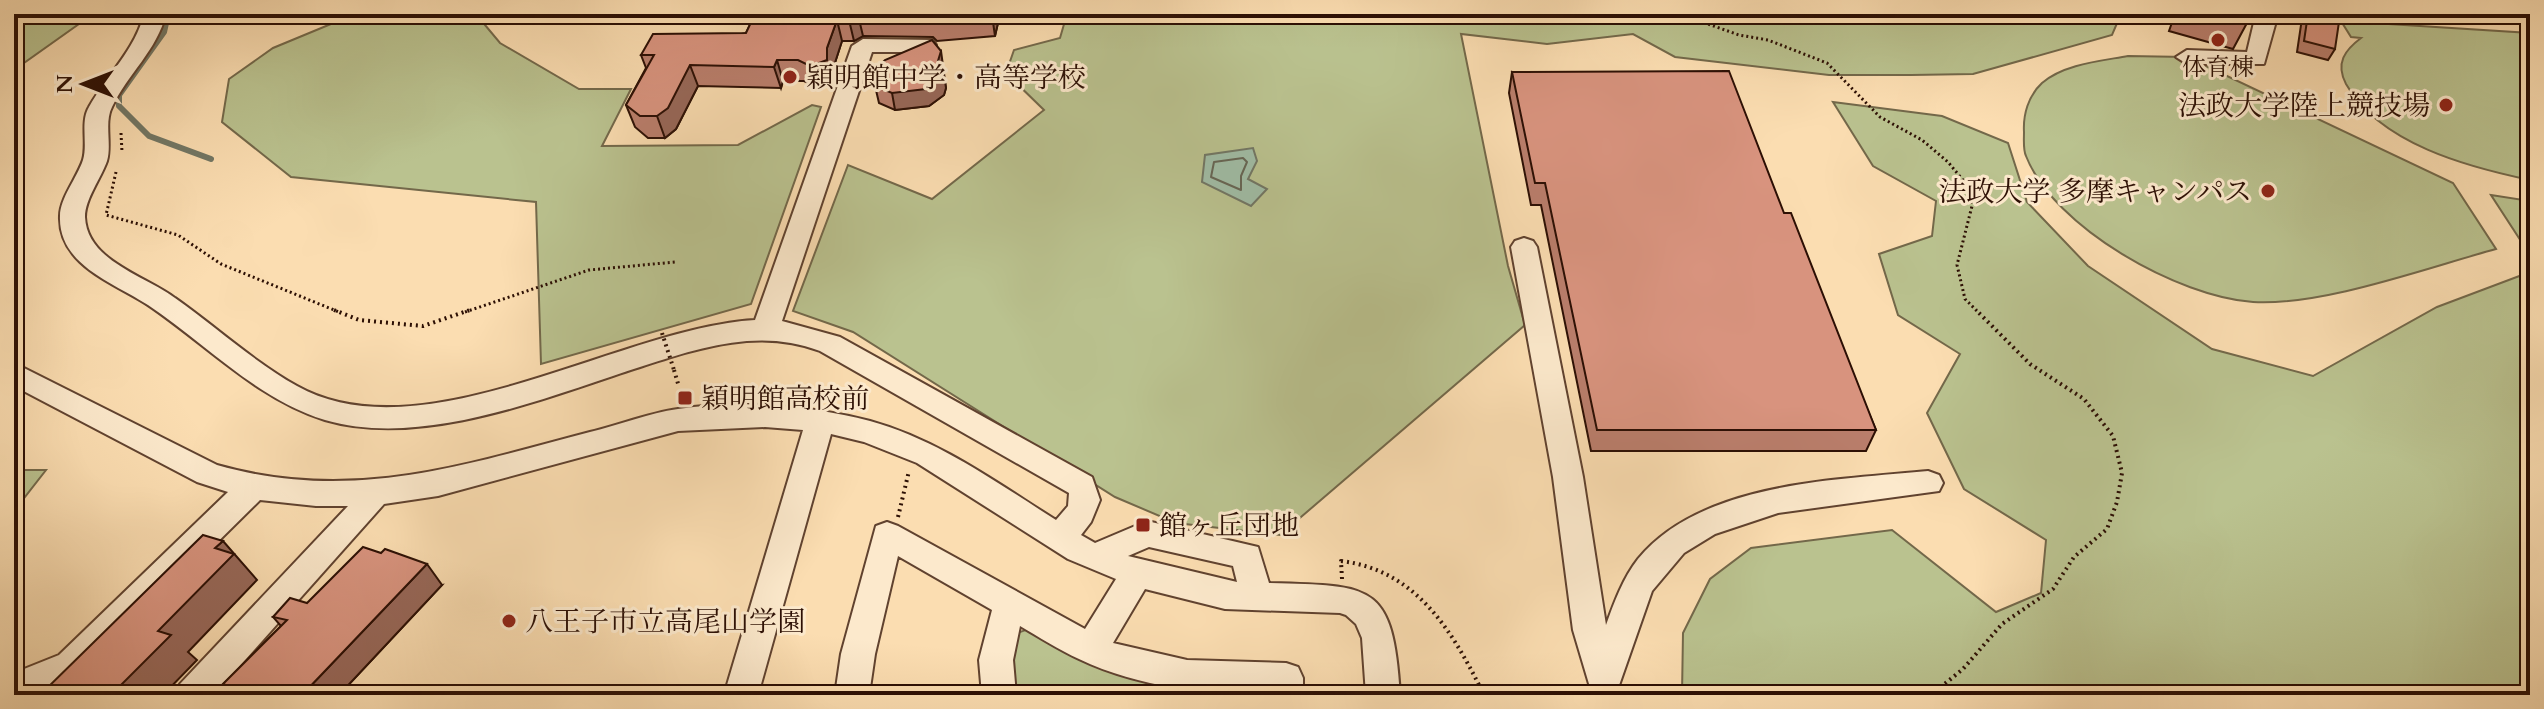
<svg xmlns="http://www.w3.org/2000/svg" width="2544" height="709" viewBox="0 0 2544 709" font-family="Cardo,'Noto Serif JP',serif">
<rect width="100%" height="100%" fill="#fbddb1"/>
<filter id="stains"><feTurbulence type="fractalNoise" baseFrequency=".0025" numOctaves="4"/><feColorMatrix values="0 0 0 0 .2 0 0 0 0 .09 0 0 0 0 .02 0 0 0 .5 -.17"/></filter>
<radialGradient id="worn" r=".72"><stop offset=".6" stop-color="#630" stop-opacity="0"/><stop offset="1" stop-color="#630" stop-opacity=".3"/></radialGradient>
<g fill="#bac28f" stroke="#73684a" stroke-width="2">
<path d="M14 14H93L14 70Z"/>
<path d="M355 14H490L485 25 500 43 579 89H631L602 146 738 145 812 105 821 107 751 304 541 364 536 202 291 177 222 122 229 79 273 48Z"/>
<path d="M1067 14H2121L2112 35 1973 74 1911 75H1829L1675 57 1633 34 1547 44 1461 34 1508 266 1525 325 1280 535 1176 523 1115 497 853 332 793 311 848 165 932 199 1044 110 1006 73 1014 50 1060 38Z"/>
<path d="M2341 21 2530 33V180C2468 167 2380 144 2346 84 2335 63 2345 50 2361 38L2351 37Z"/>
<path d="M2128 56 2187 57 2453 183 2496 249C2426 268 2323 306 2253 302 2179 297 2054 228 2026 156 2023 150 2024 140 2024 132 2023 115 2028 96 2042 83 2064 64 2101 61 2128 56Z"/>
<path d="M1833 102 1942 116 2008 143 2027 202 2088 266 2212 349 2313 376 2437 307 2530 272V695H1682L1683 633 1710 579 1751 548 1892 530 1996 612 2041 593 2046 540 1964 489 1927 413 1960 354 1898 315 1879 254 1932 236 1936 201 1873 166Z"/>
<path d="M2491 195 2530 201V255Z"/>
<path d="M14 470H46L14 511Z"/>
<path d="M1031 628 1169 686 1173 695H1012L1009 636Z"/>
</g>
<path fill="#a0bda6" stroke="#727765" stroke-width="2" d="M1253 148 1257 161 1248 179 1267 189 1251 206 1202 182 1205 155Z"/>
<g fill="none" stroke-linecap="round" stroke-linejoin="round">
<path stroke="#665" stroke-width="2" d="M1243 158 1247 162 1241 176V190L1211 177 1214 162Z"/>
<path stroke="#727765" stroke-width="6" d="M168 14 164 32 119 95V106L149 136 211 159"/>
<g stroke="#60422f" stroke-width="4">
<g id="minor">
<path d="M144 14H166C157 50 128 74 112 107 104 122 112 145 107 161 101 178 85 199 85 217 87 261 144 275 175 298 215 326 254 362 297 386 423 457 623 327 755 320L852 46 863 39 933 40 936 45 933 50 925 52H872L782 321 840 337 1092 477 1100 500 1091 522 1081 535 1095 543 1147 521 1258 547 1269 583C1372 586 1393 582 1400 695H1366L1362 638 1356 624 1346 615 1340 613 1225 609 1145 589 1113 643 1187 660 1286 663 1298 667 1303 678V695C1230 695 1150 693 1079 659 1059 650 1039 637 1020 626L1013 660 1016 695H982L979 660 992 610 898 556 875 654 869 695H835L841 654 876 526 887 522 898 526 1085 629 1116 579 1068 559 917 463 864 442 831 434 758 695H724L803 430 765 427 678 431 438 496 384 504 214 695H175L180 684 348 506H316L260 500 83 675 37 695H14V673L59 655 228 492 197 482 14 386V363L217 465C351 503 461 466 590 432 619 425 649 413 678 409 740 400 810 405 870 421 939 440 997 483 1056 520L1068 506 1069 493 820 351C760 328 702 347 643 366 549 396 424 449 325 420 257 399 206 344 148 305 114 283 58 265 60 216 60 198 77 178 83 160 88 144 80 122 89 107 107 75 135 50 144 14ZM1149 547 1233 566 1237 582 1128 556Z"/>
<path d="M2256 14H2278L2264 64H2187L2176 57 2187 50 2247 52Z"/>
<path d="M1524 238 1533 241 1537 247 1583 477 1606 625C1614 603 1623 578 1638 559 1701 482 1836 480 1928 471L1939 475 1943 483 1939 491 1778 513 1715 534 1684 553 1652 591 1616 694H1592L1573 630 1553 477 1511 247 1515 241Z"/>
</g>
</g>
<g stroke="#2c0f04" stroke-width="3" stroke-dasharray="2 3" stroke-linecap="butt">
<path d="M1680 14 1739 35 1768 40 1827 63 1880 117 1922 140 1948 162 1967 185 1972 206 1957 265 1965 299 1978 312"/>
<path d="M121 133 122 152"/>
<path d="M116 172 106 215 178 235 221 264 339 312"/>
<path d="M465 312 589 270 675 262"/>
</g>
<g stroke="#2c0f04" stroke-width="4" stroke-dasharray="2 4" stroke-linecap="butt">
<path d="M334 310 359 320 423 326 470 310"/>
<path d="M674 370 679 387"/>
<path d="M898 517 909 471"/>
<path d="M1342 579 1341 561C1417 570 1453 632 1484 695"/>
<path d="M1931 695 1963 669 2002 624 2053 589 2074 557 2107 529 2117 502 2122 473 2113 436 2084 399 2030 364 1976 310"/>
</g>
<use href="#minor" fill="#fce9cc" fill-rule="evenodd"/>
<path stroke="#2c0f04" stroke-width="4" stroke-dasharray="2 4" stroke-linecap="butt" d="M662 333 674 370"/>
</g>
<g fill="#ba7e6c" stroke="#2c0f04" stroke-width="2">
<path d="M755 14H1000L995 36 937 41 933 37 863 36 854 41H842L833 69 832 81 824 84 814 86 804 81H783L781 88 698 86 676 129 665 138H648L635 127 626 105 646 68 641 55 746 33Z"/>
<path d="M2175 14H2250L2248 21 2233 49 2169 31Z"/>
<path d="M2307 14 2335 49 2328 60 2297 52 2301 25Z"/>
<path d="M944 68 943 72 946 88 944 95 929 106 895 110 879 103 872 73Z"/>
<path d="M1512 72 1784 213 1876 430 1866 451H1591L1541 205H1531L1509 93Z"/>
<path d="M442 585 339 695H235L223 684 281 626 273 617Z"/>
</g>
<g fill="#976758" stroke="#2c0f04" stroke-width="2">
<path d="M992 14H1000L995 36 992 15Z"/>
<path d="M858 15 863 36 854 41 849 20Z"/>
<path d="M837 20 842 41 833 69 832 81 824 84 814 86 808 65 827 48Z"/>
<path d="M941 51 946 88 944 95 929 106 895 110 892 93Z"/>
<path d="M777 60 783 81 781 88 774 67Z"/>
<path d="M690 65 698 86 676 129 665 138 657 116Z"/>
<path d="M223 541 257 580 188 652 197 660 163 695H111L215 548Z"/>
<path d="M427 564 442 585 339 695H302Z"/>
</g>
<g fill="#d8937e" stroke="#2c0f04" stroke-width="2">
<path d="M755 14H992V15L933 19 929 16 858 15 849 20H837L827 48V60L819 63 808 65 798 60H777L774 67 690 65 668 108 657 116H640L626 105 654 55H641L653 34 746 33Z"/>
<path d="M2220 14H2250L2248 21Z"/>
<path d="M2308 14 2339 22 2335 49 2304 41Z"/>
<path d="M932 40 941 51 938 61 943 71 940 78 926 89 892 93 875 86 872 73 885 60Z"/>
<path d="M1729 71 1784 213H1791L1876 430H1597L1545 183H1535L1512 72Z"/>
<path d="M203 535 223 541 215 548 234 554 158 631 171 635 111 695H40Z"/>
<path d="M363 547 381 553 385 549 427 564 302 695H241L244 692 223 684 287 620 273 617 290 598 307 603Z"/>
</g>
<g fill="#8f2418" stroke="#fce9cc" stroke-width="3">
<circle cx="2218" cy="40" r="8"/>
<circle cx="790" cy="77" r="8"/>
<circle cx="2446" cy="105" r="8"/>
<circle cx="2268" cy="191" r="8"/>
<rect x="677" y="390" width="16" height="16" rx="4"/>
<rect x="1135" y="517" width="16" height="16" rx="4"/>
<circle cx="509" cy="621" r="8"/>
</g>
<g text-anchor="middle" stroke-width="6" stroke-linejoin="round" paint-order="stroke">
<g font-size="24" fill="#2c0f04" stroke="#fce9cc">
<text x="2218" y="75">体育棟</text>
</g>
<g font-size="28" fill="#2c0f04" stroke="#fce9cc" text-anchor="start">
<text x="806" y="87">穎明館中学・高等学校</text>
<text x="2430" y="115" text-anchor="end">法政大学陸上競技場</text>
<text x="2252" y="201" text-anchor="end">法政大学 多摩キャンパス</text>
<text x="701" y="408">穎明館高校前</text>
<text x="1159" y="535">館ヶ丘団地</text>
<text x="525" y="631">八王子市立高尾山学園</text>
</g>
</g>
<rect width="2544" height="709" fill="none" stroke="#fbddb1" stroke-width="48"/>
<rect x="16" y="16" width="2512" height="677" fill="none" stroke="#2c0f04" stroke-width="4"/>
<rect x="24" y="24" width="2496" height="661" fill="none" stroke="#2c0f04" stroke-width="2"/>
<g transform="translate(84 84) rotate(270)" stroke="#fce9cc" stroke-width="6" paint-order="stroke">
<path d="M0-6L14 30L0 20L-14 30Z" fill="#2c0f04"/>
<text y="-12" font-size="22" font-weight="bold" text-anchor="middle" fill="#2c0f04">N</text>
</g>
<rect width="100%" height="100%" filter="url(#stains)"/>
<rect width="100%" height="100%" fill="url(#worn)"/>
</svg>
